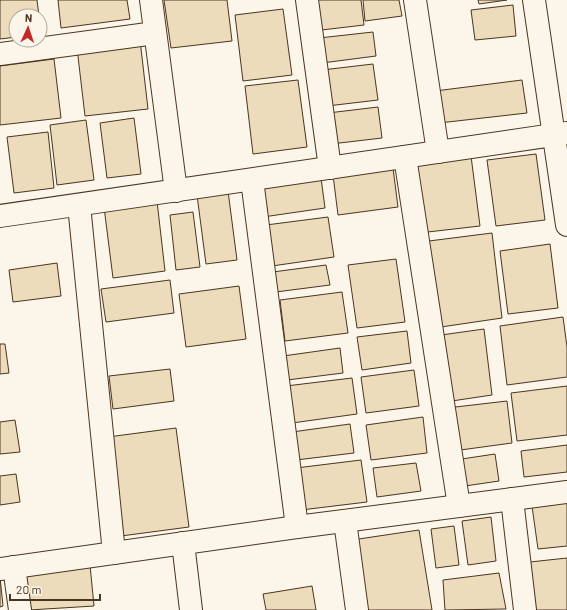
<svg xmlns="http://www.w3.org/2000/svg" width="567" height="610" viewBox="0 0 567 610" font-family="Barlow,sans-serif">
<rect width="100%" height="100%" fill="#fbf6e9"/>
<g fill="#ecdcbc" stroke="#4a3520">
<path d="M0 0H37L39 16H16V37L0 39Z"/>
<path d="M58 0H127L130 19 61 28Z"/>
<path d="M164 0H227L232 41 171 48Z"/>
<path d="M309 0H361L364 25 313 31Z"/>
<path d="M363 0H399L402 16 365 21Z"/>
<path d="M478 0H507L479 4Z"/>
<path d="M513 5 516 36 475 40 471 10Z"/>
<path d="M283 9 292 75 243 81 235 15Z"/>
<path d="M373 32 376 56 322 63 319 38Z"/>
<path d="M140 40 148 109 85 116 77 48Z"/>
<path d="M54 59 61 118 0 125V66Z"/>
<path d="M373 64 378 100 327 106 322 70Z"/>
<path d="M298 80 307 147 253 154 245 86Z"/>
<path d="M522 80 527 113 439 123 435 91Z"/>
<path d="M378 107 382 138 331 144 328 113Z"/>
<path d="M134 118 141 174 107 178 100 123Z"/>
<path d="M86 120 94 180 57 185 50 125Z"/>
<path d="M48 132 54 188 14 193 7 137Z"/>
<path d="M536 154 545 220 496 226 487 160Z"/>
<path d="M471 156 480 226 419 233 411 163Z"/>
<path d="M393 168 398 207 338 215 333 175Z"/>
<path d="M321 178 325 208 263 217 259 186Z"/>
<path d="M228 191 237 260 206 264 197 195Z"/>
<path d="M157 201 165 271 113 278 104 207Z"/>
<path d="M193 212 200 267 176 270 170 215Z"/>
<path d="M328 217 334 257 272 266 266 225Z"/>
<path d="M492 233 502 318 434 328 421 242Z"/>
<path d="M550 244 558 308 508 314 500 251Z"/>
<path d="M396 259 405 322 357 328 348 265Z"/>
<path d="M57 263 61 296 13 302 9 270Z"/>
<path d="M326 265 330 285 268 293 265 273Z"/>
<path d="M170 280 174 313 106 322 101 289Z"/>
<path d="M239 286 246 339 186 347 179 294Z"/>
<path d="M342 292 348 333 285 341 280 300Z"/>
<path d="M563 317 567 347V377L507 385 500 326Z"/>
<path d="M484 329 492 395 445 402 434 336Z"/>
<path d="M407 331 411 363 362 370 357 337Z"/>
<path d="M0 344H5L9 373 0 374Z"/>
<path d="M340 348 343 373 279 381 276 357Z"/>
<path d="M170 369 174 401 113 409 109 376Z"/>
<path d="M414 370 419 406 366 413 361 377Z"/>
<path d="M352 378 357 414 292 423 286 386Z"/>
<path d="M567 386V435L517 441 511 393Z"/>
<path d="M507 401 512 443 453 451 447 408Z"/>
<path d="M423 417 427 453 371 460 366 425Z"/>
<path d="M15 420 20 452 0 454V422Z"/>
<path d="M350 424 354 453 296 460 292 432Z"/>
<path d="M176 428 189 527 121 536 108 437Z"/>
<path d="M567 445V472L524 477 521 451Z"/>
<path d="M495 454 499 481 458 487 455 460Z"/>
<path d="M361 460 367 502 301 510 296 468Z"/>
<path d="M416 463 421 491 377 497 373 468Z"/>
<path d="M16 474 20 502 0 505V476Z"/>
<path d="M567 501V546L538 549 532 506Z"/>
<path d="M491 517 496 561 468 565 462 521Z"/>
<path d="M454 526 459 565 436 568 431 529Z"/>
<path d="M419 530 432 610H364L352 540Z"/>
<path d="M567 558V610H536L530 562Z"/>
<path d="M90 565 94 606 29 610 25 571Z"/>
<path d="M499 573 506 609 445 610 443 580Z"/>
<path d="M0 577 3 606 0 607Z"/>
<path d="M312 586 316 610H266L263 594Z"/>
</g>
<g fill="none" stroke-linecap="round" stroke-linejoin="round">
<g stroke="#4a3520" stroke-width="24">
<g id="minor">
<path d="M151 0 176 191"/>
<path d="M307 0 330 168"/>
<path d="M415 0 438 152"/>
<path d="M534 0 567 225"/>
<path d="M0 54 155 33"/>
<path d="M405 157 459 506"/>
<path d="M252 180 297 527"/>
<path d="M79 205 114 553"/>
<path d="M0 216 567 133"/>
<path d="M512 499 525 610"/>
<path d="M345 521 357 610"/>
<path d="M183 543 191 610"/>
<path d="M14 567 20 610"/>
<path d="M0 569 297 527 567 492"/>
</g>
</g>
<use href="#minor" stroke="#fbf6e9" stroke-width="22"/>
</g>
<g transform="translate(28 28) rotate(3)"><circle r="19" fill="#fbf6e9" stroke="#b4a999"/>
<path d="M0-3L7 15L0 10L-7 15Z" fill="#c62828"/>
<text y="-6" font-size="11" font-weight="bold" text-anchor="middle" fill="#4a3520">N</text>
</g>
<path d="M10 594v6h90v-6" fill="none" stroke="#4a3520" stroke-width="2"/>
<text x="16" y="594" font-size="12" fill="#4a3520" stroke="#fbf6e9" stroke-width="3" paint-order="stroke">20 m</text>
</svg>
